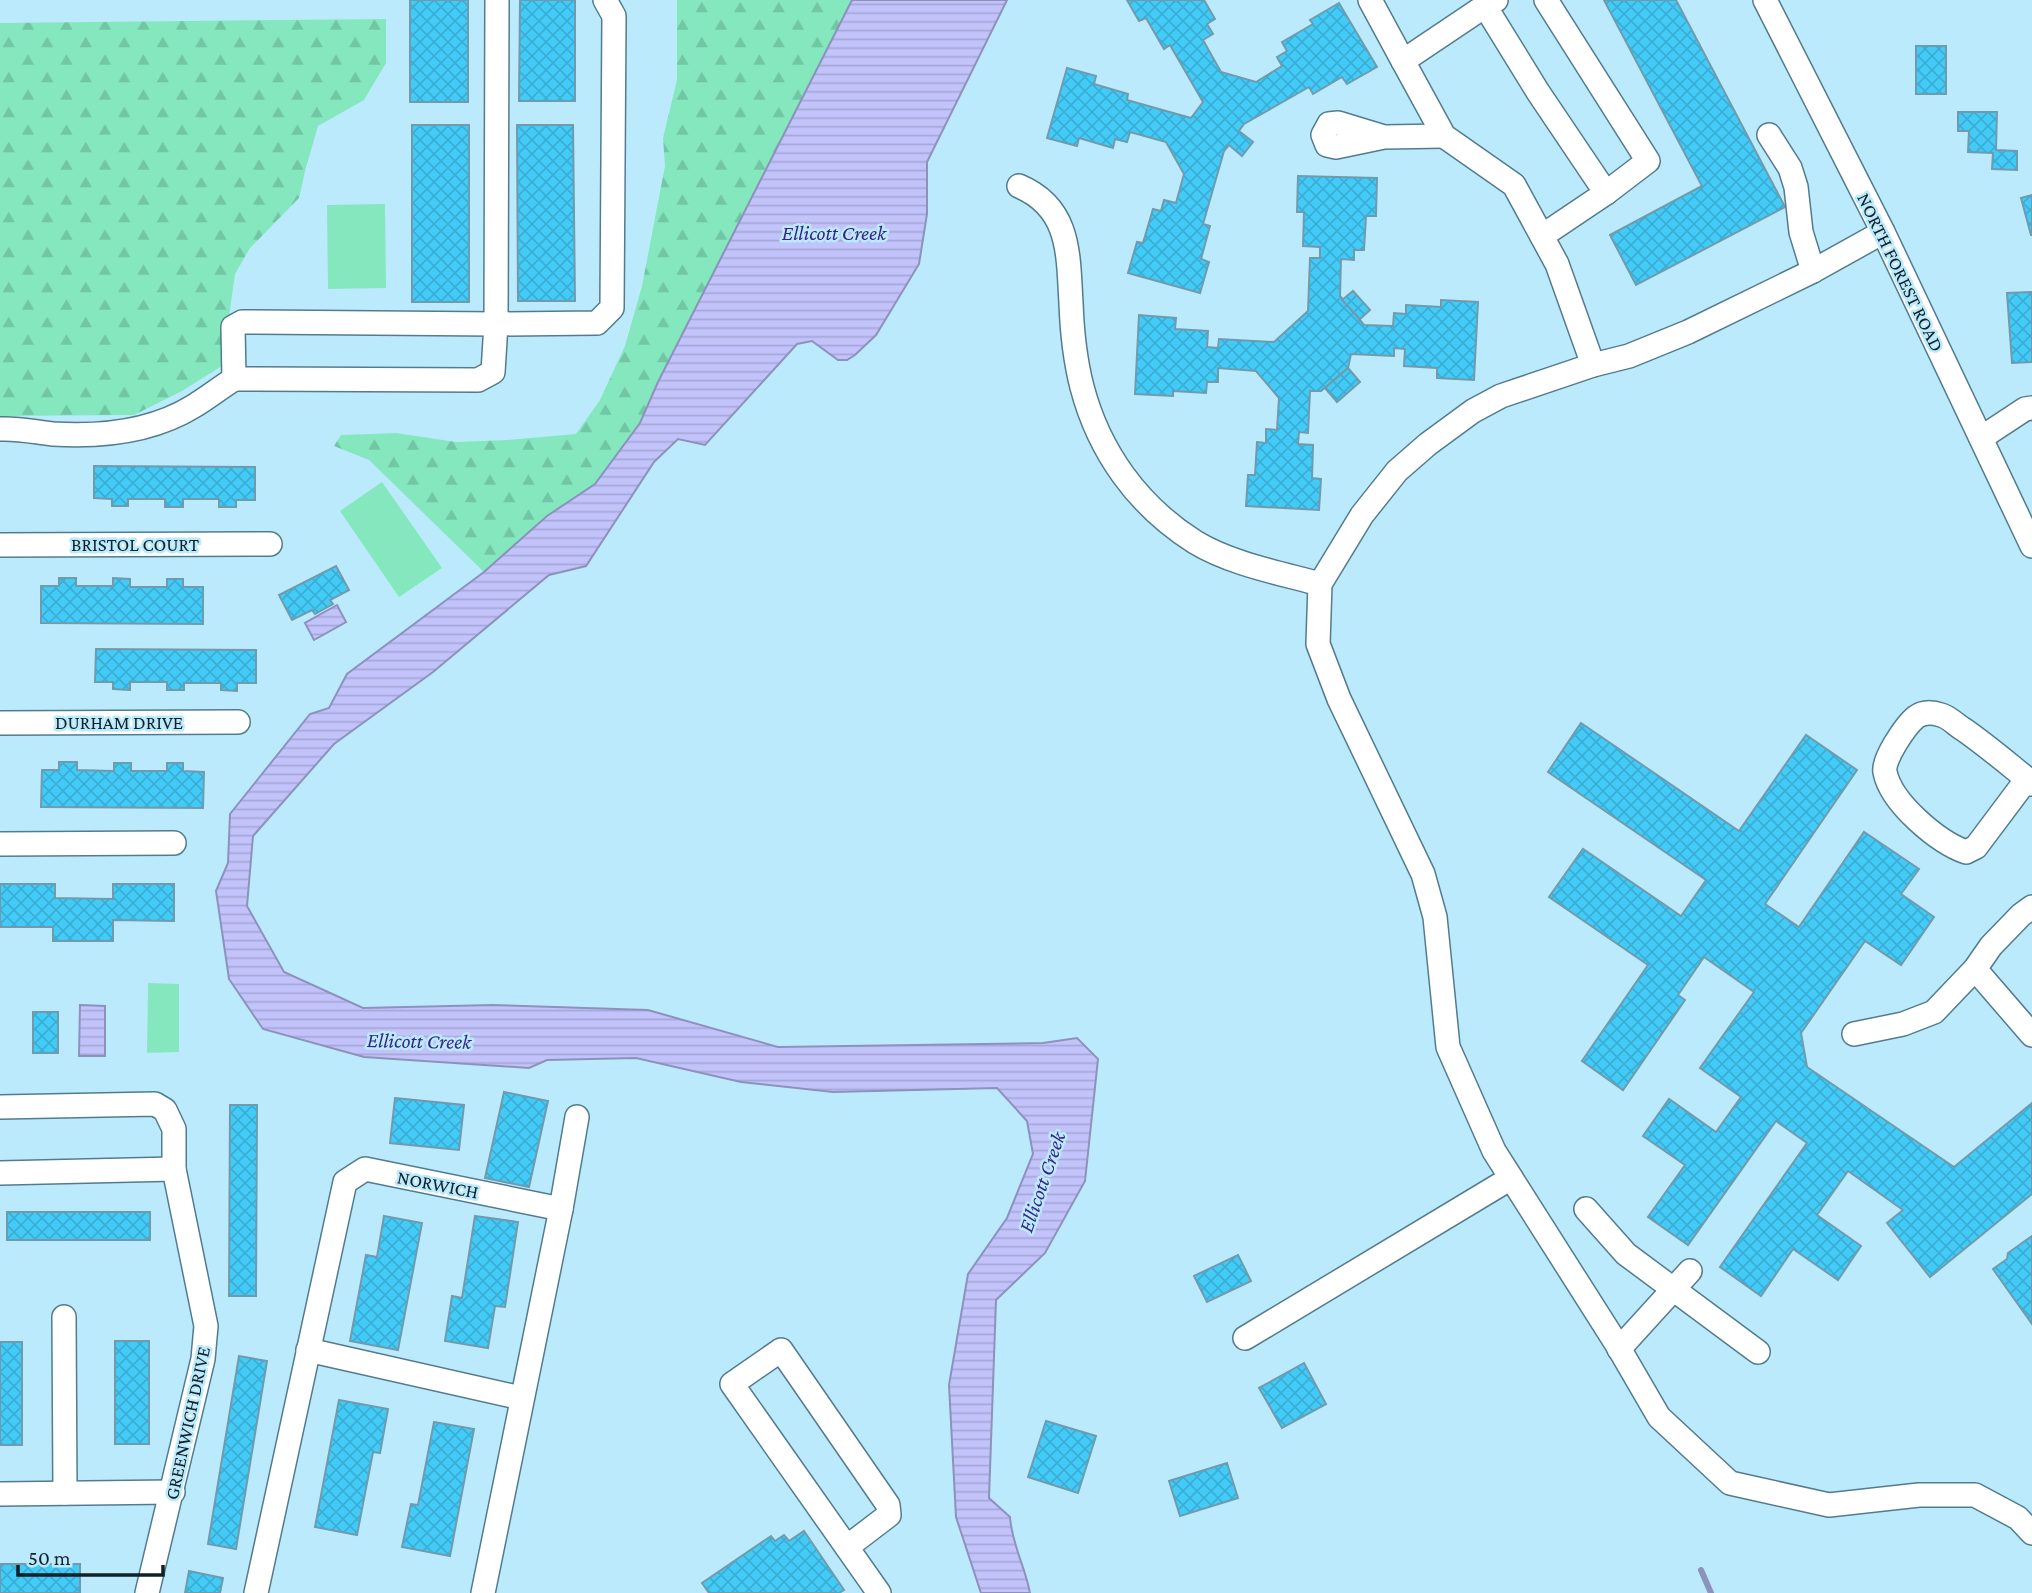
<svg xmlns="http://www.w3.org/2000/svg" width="2032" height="1593" viewBox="0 0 2032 1593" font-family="'Crimson Pro',serif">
<defs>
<pattern id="forest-firs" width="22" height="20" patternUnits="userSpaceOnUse" patternTransform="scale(1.75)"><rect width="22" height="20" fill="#84e7be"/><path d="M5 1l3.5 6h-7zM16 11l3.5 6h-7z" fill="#71c6a3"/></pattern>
<pattern id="water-rules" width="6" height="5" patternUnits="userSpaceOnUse" patternTransform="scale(1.75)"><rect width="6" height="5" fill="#c3c3fb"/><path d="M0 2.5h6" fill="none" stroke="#a6a7d7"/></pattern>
<pattern id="building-cross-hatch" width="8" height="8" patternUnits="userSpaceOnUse" patternTransform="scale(1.75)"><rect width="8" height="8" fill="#43cbf8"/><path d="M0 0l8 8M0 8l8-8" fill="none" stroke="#3aaed5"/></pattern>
</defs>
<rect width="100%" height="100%" fill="#bceafd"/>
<g fill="url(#forest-firs)">
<path d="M677 0H852L658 382 640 423 595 484 547 516 484 572 369 460 334 446 341 435 396 433 456 442 507 440 576 434 600 400 625 346 642 286 665 166 663 138 677 80Z"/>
<path d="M386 19V63L364 100 318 126 305 171 299 198 250 248 235 274 222 366 182 391 134 415 0 416V23Z"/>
</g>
<g fill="#84e7be">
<path d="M385 204 386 288 328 289 327 205Z"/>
<path d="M382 482 442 568 399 597 340 511Z"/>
<path d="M148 983 179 984V1052L147 1053Z"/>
</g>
<g fill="url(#water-rules)" stroke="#8d92bc" stroke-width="2">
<path d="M852 0H1007L927 162V214L919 264 876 335 855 355 847 360H838L812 341 797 344 705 445 678 439 654 462 586 566 549 575 433 672 334 744 253 836 247 906 284 972 363 1008 493 1005 648 1010 778 1047 1043 1043 1077 1038 1098 1059 1085 1181 1045 1253 996 1300 989 1498 1010 1517C1012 1545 1025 1566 1030 1593H981L956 1517 949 1385 968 1274 1007 1218 1033 1154 1027 1121 997 1088 833 1092 741 1082 636 1058 547 1060 529 1068 364 1057 263 1029 229 979 216 891 228 863 230 814 310 714 329 708 347 674 484 572 547 516 595 484 640 423 658 382Z"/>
<path d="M337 605 346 622 314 640 305 623Z"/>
<path d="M80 1005 105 1006V1056H79Z"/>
</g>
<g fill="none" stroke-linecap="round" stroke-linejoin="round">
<path stroke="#8d92bc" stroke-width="6" d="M1701 1570 1711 1593"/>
</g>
<g fill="url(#building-cross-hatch)" stroke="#709bac" stroke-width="2">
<rect x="410" y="0" width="58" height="102"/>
<path d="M520 0H575V101H519Z"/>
<path d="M1127 0H1204L1215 19 1207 24 1213 34 1203 40 1221 72 1256 82 1282 66 1277 57 1287 51 1282 42 1313 24 1310 20 1339 3 1377 67 1347 84 1342 77 1313 94 1309 87 1244 124 1239 131 1253 142 1242 156 1229 145 1224 151 1203 224 1210 226 1201 259 1209 262 1200 293 1128 273 1137 242 1143 243 1153 209 1161 211 1164 200 1176 203 1184 174 1166 142 1130 132 1127 142 1115 139 1113 148 1079 138 1077 146 1047 138 1067 68 1096 76 1094 84 1128 94 1127 100 1191 118 1203 102 1170 45 1164 49 1146 18 1139 21Z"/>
<path d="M1604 0H1676L1785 207 1636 285 1610 235 1702 186Z"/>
<rect x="1916" y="46" width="30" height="48"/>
<path d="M1958 112H1997L1996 150 2017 151V170L1992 169 1993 153 1968 152 1969 131H1958Z"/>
<rect x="412" y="125" width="57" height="177"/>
<path d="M517 125H573L575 301H518Z"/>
<path d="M1298 176 1377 178 1376 216H1366L1364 250H1354V260L1341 259 1340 296 1364 325 1393 326 1394 313 1406 314V305L1441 307V300L1478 302 1474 380 1437 378V368L1404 366 1405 349 1394 348V356L1351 354 1348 368 1321 391H1310L1308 433 1299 432 1298 444 1313 445 1312 478 1321 479 1319 510 1246 506 1248 475H1255L1257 442 1266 443V429L1277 430 1279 398 1256 371 1218 368V382H1207L1206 393 1173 391V396L1135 394 1139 315 1176 318 1175 329 1208 331 1207 347 1218 348 1219 339 1274 342 1308 311 1310 258H1320V247L1303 246 1304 212H1297Z"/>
<path d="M2032 195V235H2031L2021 198Z"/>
<path d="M1353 291 1370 310 1360 319 1342 300Z"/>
<path d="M2032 292V362L2012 363 2007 293Z"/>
<path d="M1348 368 1360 382 1337 402 1325 388Z"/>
<path d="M94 466 255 467V500H236V507H219V499H183V507H165V499H128V506H112V499L94 498Z"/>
<path d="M336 566 349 590 330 600 333 604 315 614 312 610 292 620 279 595Z"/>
<path d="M59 578H76V586H113V578L130 579V587H167V579H183V587H203V624L41 623V586H59Z"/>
<path d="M96 649 256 650V683H237V691L221 690V683H184V690H167V682H130V690L113 689V682H95Z"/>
<path d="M1581 723 1739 831 1806 735 1857 770 1765 904 1799 927 1864 832 1919 869 1901 894 1934 917 1901 965 1865 941 1801 1033 1807 1067 1954 1167 2032 1103V1194L1930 1277 1887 1223 1903 1210 1848 1171 1817 1215 1861 1246 1838 1280 1793 1249 1761 1296 1720 1267 1807 1143 1776 1121 1688 1245 1648 1217 1685 1165 1643 1136 1669 1099 1716 1132 1741 1097 1700 1068 1754 992 1704 957 1678 995 1685 1000 1623 1090 1582 1061 1648 965 1549 897 1583 849 1681 916 1706 880 1548 772Z"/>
<path d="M59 762H77V770L114 771V763H131V771H167V763H183V771L204 772 203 808 41 807 42 770H59Z"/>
<path d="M0 884H55V898L113 899V884H174V921L113 920V941H53V927H0Z"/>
<rect x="33" y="1012" width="25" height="41"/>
<path d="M504 1092 548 1101 529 1187 485 1178Z"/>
<path d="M395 1098 464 1105 459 1150 390 1143Z"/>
<path d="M230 1105H257L256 1296H229Z"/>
<rect x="7" y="1212" width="143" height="28"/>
<path d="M384 1216 422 1223 398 1350 350 1341 366 1255 377 1257Z"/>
<path d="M475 1216 518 1222 505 1307 495 1306 488 1348 445 1341 452 1296 462 1298Z"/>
<path d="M2032 1236V1324L1993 1269 2007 1259 2008 1253Z"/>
<path d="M1238 1255 1251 1281 1207 1302 1194 1276Z"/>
<rect x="115" y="1341" width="34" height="103"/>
<rect x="0" y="1342" width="22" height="103"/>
<path d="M239 1356 267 1361 236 1549 208 1544Z"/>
<path d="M1304 1363 1326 1404 1282 1428 1259 1388Z"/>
<path d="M339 1400 388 1409 380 1453 373 1452 357 1535 315 1527Z"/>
<path d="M1046 1421 1096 1436 1078 1493 1028 1477Z"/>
<path d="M434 1422 474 1429 450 1556 402 1547 411 1504 418 1505Z"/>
<path d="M1227 1463 1238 1498 1180 1516 1169 1481Z"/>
<path d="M804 1531 844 1590 839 1593H709L702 1583 771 1536 775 1541 784 1535 789 1541Z"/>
<rect x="0" y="1564" width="80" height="29"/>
<path d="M189 1571 223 1578 220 1593H185Z"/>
</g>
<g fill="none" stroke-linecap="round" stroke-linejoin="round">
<g stroke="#527c8d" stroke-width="26">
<g id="minor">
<path d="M1370 0 1403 61"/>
<path d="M1496 0 1485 6 1538 92 1606 193"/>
<path d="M1765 0 1883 232 2032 546"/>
<path d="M1485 6 1403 61 1444 136 1514 185 1557 264 1593 365"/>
<path d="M1769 135 1790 168 1796 187 1801 232 1813 271"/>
<path d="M1384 137 1338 123 1329 124 1323 135 1327 145 1336 147 1384 137 1444 136"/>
<path d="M1019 186C1071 208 1068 255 1071 303 1072 331 1075 360 1082 387 1099 452 1138 506 1195 542 1231 564 1280 573 1320 584"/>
<path d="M1883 232 1813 271 1688 332 1629 356 1593 365 1501 396 1473 411 1428 444 1397 471 1362 515 1320 584 1318 644 1339 699 1423 874 1435 917 1448 1047 1494 1151 1616 1343 1659 1417 1730 1483 1829 1505 1919 1495H1975L2018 1518 2032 1533"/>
<path d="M1542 236 1606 193 1648 161 1546 0"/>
<path d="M234 379 233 327 242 322 496 324 597 323 612 308 614 16 605 0"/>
<path d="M234 379 478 380 493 372 496 324 497 0"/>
<path d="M0 429C18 428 35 432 53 434 101 437 152 432 194 406 207 398 220 388 234 379"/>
<path d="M1981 438 2025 409 2032 408"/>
<path d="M0 545 270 544"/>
<path d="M0 723 238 722"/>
<path d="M2027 779 1976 847 1966 852C1938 842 1891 803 1885 772 1882 760 1906 725 1916 717 1923 712 1932 712 1941 715 1949 717 1956 725 1963 729 1986 745 2006 762 2027 779L2032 784"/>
<path d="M0 844 174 843"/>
<path d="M1975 969 2032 1035"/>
<path d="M1854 1034 1903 1024 1934 1012 1975 969 1991 946 2021 915 2032 907"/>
<path d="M0 1107 155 1104 165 1110 174 1129V1169L206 1326 203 1359 147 1593"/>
<path d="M0 1173 174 1169"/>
<path d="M561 1209 577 1117"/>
<path d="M1586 1209 1626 1254 1758 1352"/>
<path d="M64 1317 65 1493"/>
<path d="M1245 1338 1511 1178"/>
<path d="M1619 1349 1690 1271"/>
<path d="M308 1350 521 1398"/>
<path d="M0 1494 173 1492"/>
<path d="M847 1547 889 1515 888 1505 781 1350 732 1384 879 1593"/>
<path d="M256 1593 345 1182 365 1169 561 1209 483 1593"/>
</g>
</g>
<use href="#minor" stroke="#fff" stroke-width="23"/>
</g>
<g text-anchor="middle" stroke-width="5" stroke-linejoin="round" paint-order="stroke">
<g font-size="19" fill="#102128" stroke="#bceafd">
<text transform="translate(1901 272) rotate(64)" y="7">NORTH FOREST ROAD</text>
<text x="135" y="551">BRISTOL COURT</text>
<text x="119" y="729">DURHAM DRIVE</text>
<text transform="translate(438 1184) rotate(11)" y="7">NORWICH</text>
<text transform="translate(187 1423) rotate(-78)" y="7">GREENWICH DRIVE</text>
</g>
<g font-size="21" font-style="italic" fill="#39228a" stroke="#bceafd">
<text x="834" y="240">Ellicott Creek</text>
<text transform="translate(419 1041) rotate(1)" y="7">Ellicott Creek</text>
<text transform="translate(1042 1182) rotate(-71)" y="7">Ellicott Creek</text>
</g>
</g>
<path d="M18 1565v10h145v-10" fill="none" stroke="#102128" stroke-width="3.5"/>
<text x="28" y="1565" font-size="21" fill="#102128" stroke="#bceafd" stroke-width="5" paint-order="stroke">50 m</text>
</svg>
